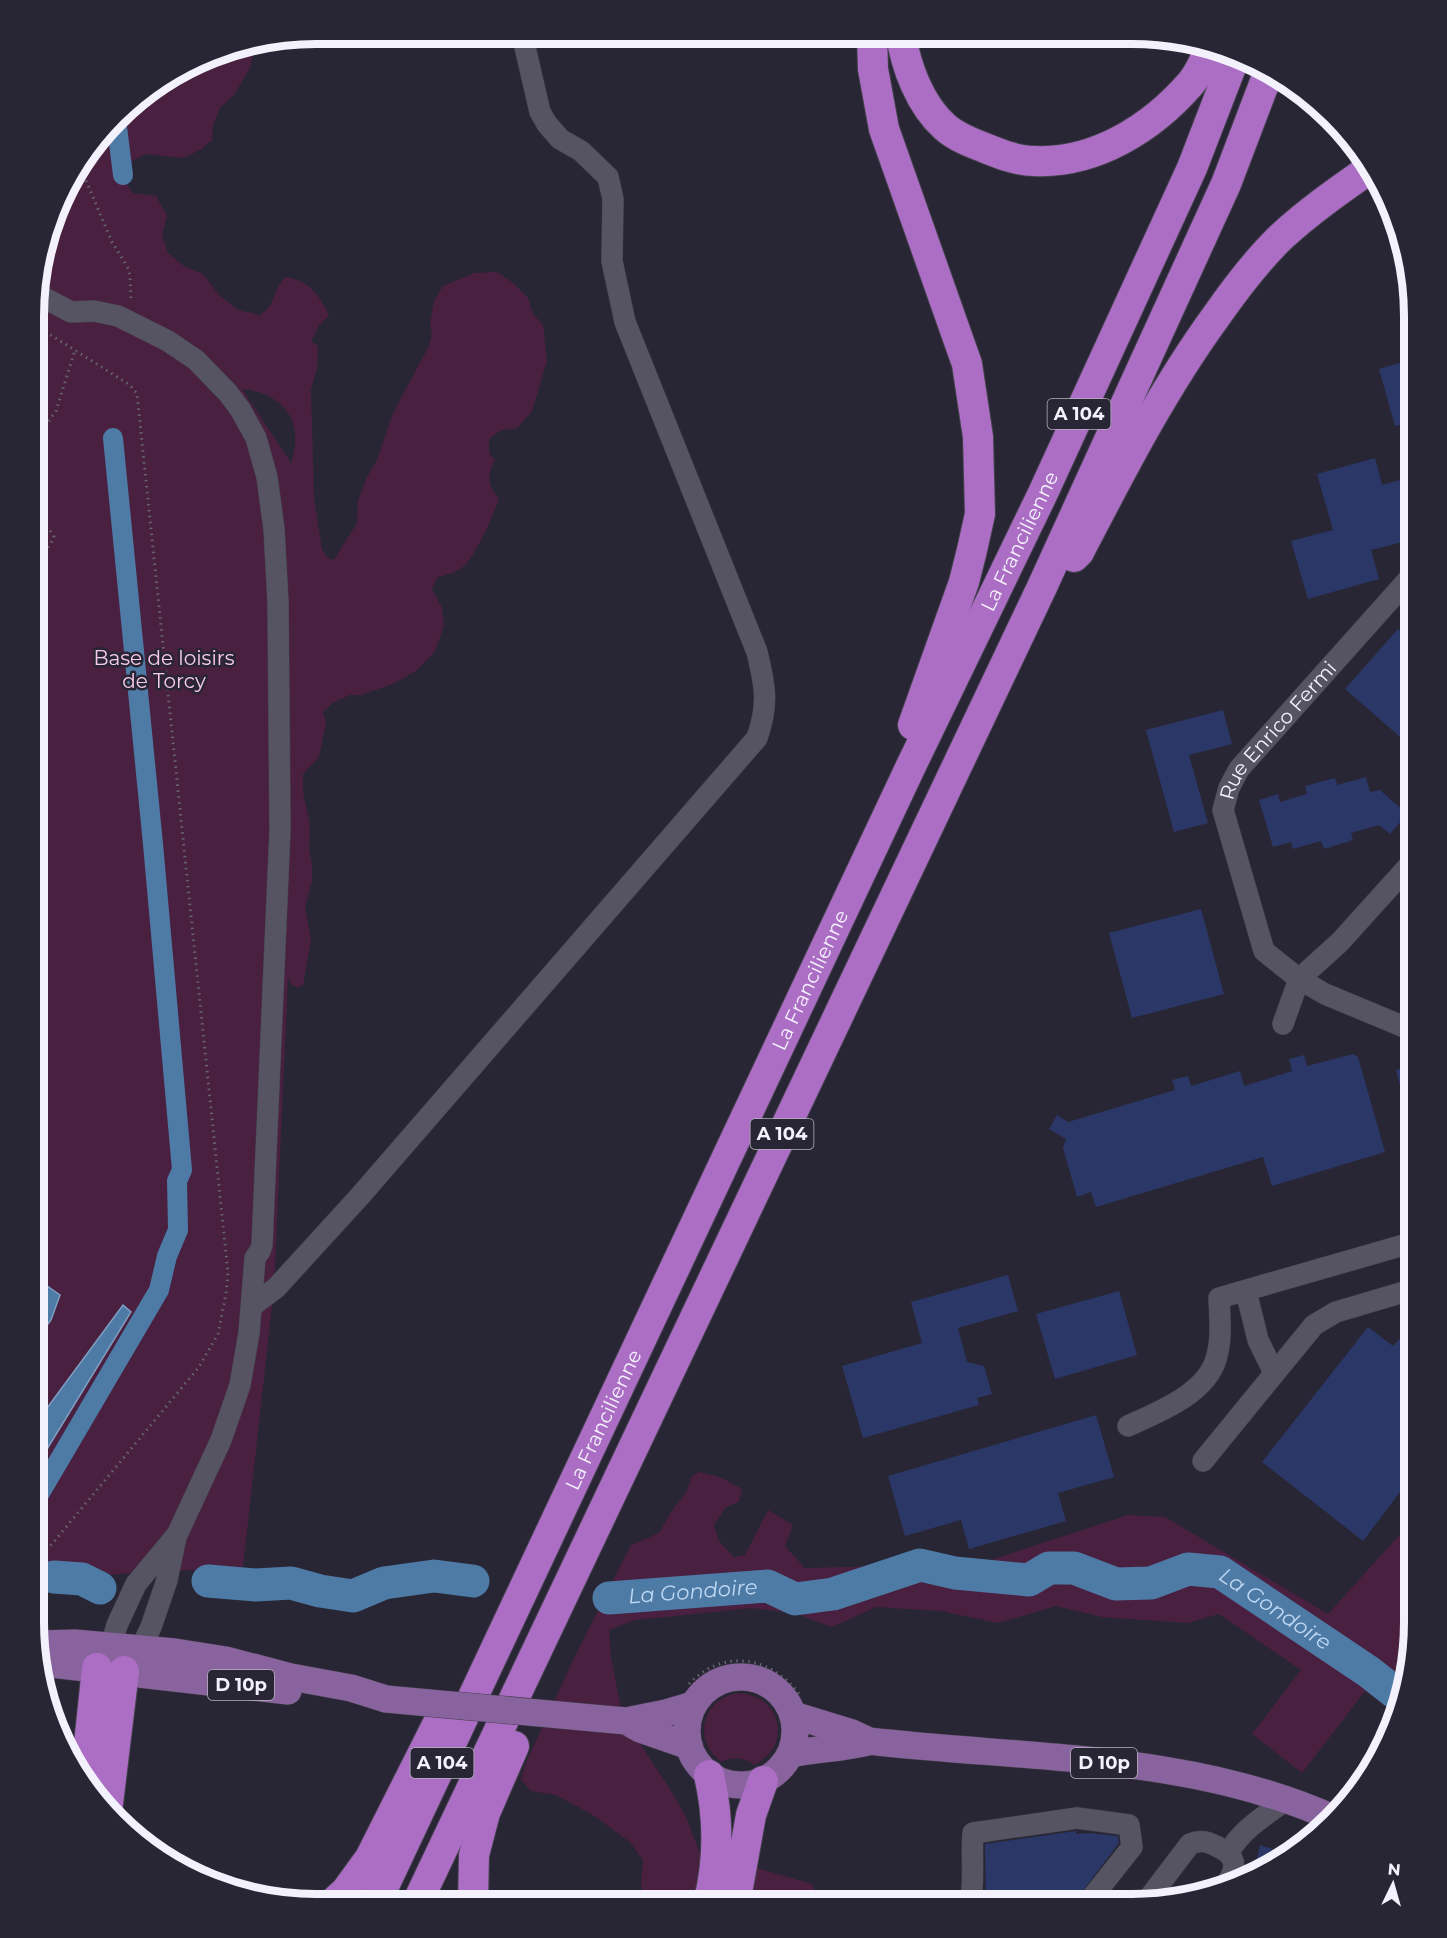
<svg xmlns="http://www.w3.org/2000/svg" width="1447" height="1938" viewBox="0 0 1447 1938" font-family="Montserrat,sans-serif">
<rect width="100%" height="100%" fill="#282634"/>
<g fill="#4a2040" fill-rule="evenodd">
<path d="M255 43 250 68 234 95 220 108 213 125 212 140 200 150 183 158 145 154 129 163 127 185 133 193 156 196 167 216 162 235 168 253 184 266 203 274 219 295 238 310 260 315C276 305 272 292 285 277 307 279 320 295 329 315L318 327 311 342 318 346 317 368 311 390 314 498 322 550 328 558 334 560 357 523 358 501 367 477 377 460 392 416 402 396 429 346 432 334 430 324 434 301 443 286 474 273 496 272 512 282 528 298 533 314 543 325 547 361 532 411 517 428 501 430 489 439V453L495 460C487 475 487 486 499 498 494 514 476 555 464 566 457 572 447 575 438 577L432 589 442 608 444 625 435 651 417 670 395 683 361 695H350L334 702 323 712 326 722 319 757 303 774V792L310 825 309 848 312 866V881L305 907 311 940 303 985 297 988 291 984 288 977 274 1288 243 1567 33 1579 35 278 71 175 129 103 224 48ZM242 389C284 393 305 422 291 463Z"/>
<path d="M700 1472 722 1478 742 1489 739 1502 726 1507 714 1525 719 1541 734 1557 745 1555 768 1510 793 1525 785 1546 805 1568 979 1564 1128 1515 1165 1517 1328 1614 1413 1520V1641L1399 1713 1398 1715 1365 1691 1302 1773 1252 1734 1301 1670 1219 1614 1188 1623 1102 1617 1056 1606 998 1623 941 1611 876 1607 832 1627 794 1613 752 1608 635 1620 609 1630 611 1657 624 1724 635 1736 675 1797 686 1817 699 1851 812 1884 820 1904H645L641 1885 643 1860 630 1842 593 1815 556 1795 531 1791 521 1780 526 1763 574 1658 631 1545 659 1533 671 1512 686 1493 692 1476Z"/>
<path d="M736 1693C781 1693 794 1745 754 1765 745 1757 733 1756 721 1762 693 1740 701 1701 736 1693Z"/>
</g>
<g fill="#4e7aa6" stroke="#809ec0" stroke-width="1.5">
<path d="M40 1281 60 1295 51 1320 34 1343V1287Z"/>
<path d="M123 1305 131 1312 33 1472V1427Z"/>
</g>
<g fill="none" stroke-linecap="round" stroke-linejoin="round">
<g stroke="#4e7aa6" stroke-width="20">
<path d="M116 119 123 175"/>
<path d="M33 1508 37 1498 159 1290 167 1256 178 1230 177 1181 182 1170 153 844 113 438"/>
</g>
<g stroke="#4e7aa6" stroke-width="33">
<path d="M54 1577 82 1579 100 1588"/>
<path d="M208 1581 256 1585 291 1583 320 1591 353 1596 384 1583 434 1576 473 1581"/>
<path id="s1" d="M609 1598 768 1586 795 1599 833 1594 920 1565 955 1573 1029 1580 1049 1568H1074L1116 1584 1151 1583 1188 1569 1220 1572 1369 1672 1402 1698"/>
</g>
</g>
<g fill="#2b3766">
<path d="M1414 359V421L1395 426 1379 369Z"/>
<path d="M1375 458 1382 485 1411 477 1414 488V539L1371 550 1379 579 1308 599 1291 541 1333 530 1317 474Z"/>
<path d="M1398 629 1414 644V749L1345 689Z"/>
<path d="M1223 710 1232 744 1189 755 1208 823 1174 832 1146 730Z"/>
<path d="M1366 777 1370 792 1380 790 1407 814 1390 834 1379 825 1351 833 1353 840 1324 849 1321 841 1293 849 1291 842 1273 847 1259 800 1278 794 1280 802 1307 794 1305 786 1335 778 1337 785Z"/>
<path d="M1201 909 1224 994 1132 1018 1109 933Z"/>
<path d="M1353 1054 1358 1057 1385 1152 1272 1186 1263 1157 1096 1207 1091 1192 1077 1197 1063 1148 1066 1139 1049 1129 1057 1115 1068 1122 1175 1090 1172 1080 1188 1076 1191 1086 1240 1071 1244 1086 1292 1071 1289 1059 1304 1055 1307 1066Z"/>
<path d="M1414 1065V1119H1409L1396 1070Z"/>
<path d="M1008 1275 1018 1311 958 1328 967 1362 984 1366 992 1394 977 1398 979 1405 863 1438 842 1366 922 1343 911 1302Z"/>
<path d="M1119 1291 1137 1355 1055 1379 1036 1314Z"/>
<path d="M1414 1324 1413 1475 1363 1541 1262 1462 1368 1327 1393 1346Z"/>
<path d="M1096 1415 1114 1477 1058 1493 1066 1521 969 1549 961 1520 905 1536 888 1476Z"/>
<path d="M1076 1831V1834L1089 1833 1118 1836 1119 1843 1072 1905H986L985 1844Z"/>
<path d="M1260 1845 1276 1850 1274 1854 1281 1859 1253 1877Z"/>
</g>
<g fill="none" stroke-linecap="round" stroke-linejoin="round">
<g stroke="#43404c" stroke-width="22">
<g id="minor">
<path d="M35 293 71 312 94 311 118 316 168 341 196 360 228 393 240 409 256 438 267 477 274 529 278 601 280 830 262 1245 260 1251 255 1258 249 1333 240 1385 221 1440 176 1537 167 1580 151 1627 141 1648"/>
<path d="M1283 1024 1299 979 1340 942 1414 860"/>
<path id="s2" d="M1414 1031 1325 994 1299 979 1264 951 1223 810 1229 788 1239 769 1414 573"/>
<path d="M1246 1291 1258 1340 1274 1373"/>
<path d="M252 1306 276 1288 360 1196 757 738C769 704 765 685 757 652L625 322 612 261 613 199 608 177 581 151 560 139 547 124 540 112 522 34"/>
<path d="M1128 1426C1158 1412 1206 1394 1216 1359 1222 1340 1220 1319 1219 1298L1414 1242"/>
<path d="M1203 1461 1314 1325 1336 1312 1414 1289"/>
<path d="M111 1646 117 1625 136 1584 175 1537"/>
<path d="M1229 1852C1242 1829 1265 1816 1286 1800"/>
<path d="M1146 1902 1190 1844C1202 1839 1208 1842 1218 1847 1236 1855 1238 1867 1227 1883"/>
<path d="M970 1905C975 1881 971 1857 973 1833L1077 1818 1129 1825 1132 1847 1086 1905"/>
</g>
</g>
<g stroke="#43404c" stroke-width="28">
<g id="major">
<path d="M38 1644 75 1643 175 1652 226 1660 291 1677 351 1688 386 1699"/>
<path d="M42 1663 288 1691"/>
<circle cx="741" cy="1731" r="54"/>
<path d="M793 1715 852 1733 869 1741C1024 1759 1188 1753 1333 1818"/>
<path d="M626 1721 666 1713 693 1705"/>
<path d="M626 1721 640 1729 689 1746"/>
<path d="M791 1754C817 1749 843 1748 868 1742"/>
</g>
</g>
<g stroke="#43404c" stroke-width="32">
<g id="highway">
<path d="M872 35 873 69 884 129 967 364 978 437 980 514 972 550 964 582 913 725"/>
<path d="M901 35C906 67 920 105 945 127 956 137 972 143 985 148 1000 154 1017 161 1034 161 1095 164 1152 128 1191 83 1200 73 1205 58 1211 47"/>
<path d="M1074 557 1079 552C1121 471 1163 389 1217 315 1236 288 1257 260 1281 237 1308 212 1338 191 1368 170"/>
<path d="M85 1782 97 1668"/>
<path d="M107 1812 124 1671"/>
<path d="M333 1903 346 1891 370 1858 442 1715"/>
<path id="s3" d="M376 1903 910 768 1043 493 1192 168 1236 54"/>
<path d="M417 1903 1042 587 1226 184 1269 71"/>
<path d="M473 1903 474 1855 485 1813 514 1746"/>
<path d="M708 1904C719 1861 719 1818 709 1775"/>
<path d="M735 1904 751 1815 763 1781"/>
</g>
</g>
<g stroke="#666471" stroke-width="3" stroke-dasharray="1.5 4.5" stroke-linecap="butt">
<path d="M79 164 112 242 127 266 130 276 131 301"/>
<path d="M35 441 56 411 75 350"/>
<path d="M35 560 50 545 54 537 49 529 35 515"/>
<path d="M33 1562 52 1544 199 1367 218 1334 226 1294 228 1273 137 394 130 385 35 325"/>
<path d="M689 1684C723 1648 771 1656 799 1694"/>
</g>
<use href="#minor" stroke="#565363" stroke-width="21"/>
<use href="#major" stroke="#89639d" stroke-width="27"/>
<use href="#highway" stroke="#ab6ec4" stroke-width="30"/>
<g stroke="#43404c" stroke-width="28" stroke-linecap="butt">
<path id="major-bridge" d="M386 1699 626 1721"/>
</g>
<use href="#major-bridge" stroke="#89639d" stroke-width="27"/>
</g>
<g text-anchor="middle" stroke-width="5" stroke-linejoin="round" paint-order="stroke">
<g fill="#282634" stroke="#b6b4bf" stroke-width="1.5">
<rect x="1047.5" y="399" width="63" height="30" rx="4.5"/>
<rect x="750.5" y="1119" width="63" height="30" rx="4.5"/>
<rect x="208" y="1670" width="66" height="30" rx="4.5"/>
<rect x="410.5" y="1748" width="63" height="30" rx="4.5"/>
<rect x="1071" y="1748" width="66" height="30" rx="4.5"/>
</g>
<g font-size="18" font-weight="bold" fill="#f3f1fb">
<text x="1079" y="420">A 104</text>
<text x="782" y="1140">A 104</text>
<text x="241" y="1691">D 10p</text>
<text x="442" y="1769">A 104</text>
<text x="1104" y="1769">D 10p</text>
</g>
<g font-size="20" fill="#f3f1fb" stroke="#282634">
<text dy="7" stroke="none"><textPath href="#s3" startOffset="1506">La Francilienne</textPath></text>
<text dy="7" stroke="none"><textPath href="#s2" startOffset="416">Rue Enrico Fermi</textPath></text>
<text dy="7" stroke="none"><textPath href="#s3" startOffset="1020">La Francilienne</textPath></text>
<text dy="7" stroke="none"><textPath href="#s3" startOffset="534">La Francilienne</textPath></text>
</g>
<g font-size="20" fill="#f9caeb" stroke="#282634">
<text x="164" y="665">Base de loisirs<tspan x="164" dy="23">de Torcy</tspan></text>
</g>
<g font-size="21" font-style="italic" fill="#bed8f2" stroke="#282634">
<text dy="7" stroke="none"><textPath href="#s1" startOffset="84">La Gondoire</textPath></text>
<text dy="7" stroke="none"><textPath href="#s1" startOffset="696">La Gondoire</textPath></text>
</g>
</g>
<path d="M0 0H1447V1938H0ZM316 44H1132A272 272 0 0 1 1404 316V1622A272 272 0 0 1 1132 1894H316A272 272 0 0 1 44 1622V316A272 272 0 0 1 316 44Z" fill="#282634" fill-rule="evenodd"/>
<path fill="none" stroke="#f3f1fb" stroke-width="8" d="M316 44H1132A272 272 0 0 1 1404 316V1622A272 272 0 0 1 1132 1894H316A272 272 0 0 1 44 1622V316A272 272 0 0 1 316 44Z"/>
<g transform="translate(1393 1884) rotate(5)" stroke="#282634" stroke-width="4.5" paint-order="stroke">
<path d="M0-4.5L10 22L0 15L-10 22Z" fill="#f3f1fb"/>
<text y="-9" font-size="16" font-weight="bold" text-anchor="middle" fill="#f3f1fb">N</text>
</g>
</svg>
